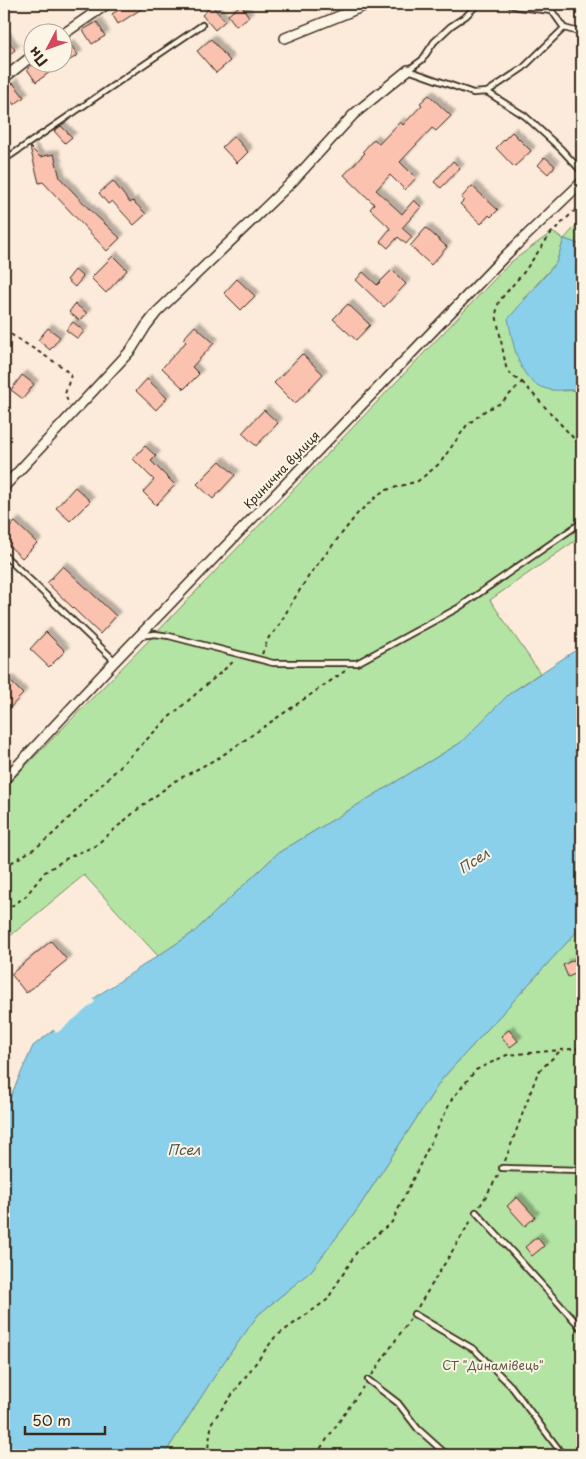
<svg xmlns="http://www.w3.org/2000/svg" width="586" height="1459" viewBox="0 0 586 1459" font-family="'Playpen Sans',sans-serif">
<defs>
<filter id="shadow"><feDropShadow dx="4.5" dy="-4.5" stdDeviation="1" flood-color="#0004"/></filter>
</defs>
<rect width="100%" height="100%" fill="#fcebda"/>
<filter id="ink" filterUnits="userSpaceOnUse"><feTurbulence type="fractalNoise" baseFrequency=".02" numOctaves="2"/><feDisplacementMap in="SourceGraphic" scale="10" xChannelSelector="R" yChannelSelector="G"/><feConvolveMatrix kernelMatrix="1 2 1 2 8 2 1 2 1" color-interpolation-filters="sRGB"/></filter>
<g filter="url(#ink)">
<g fill="#b4e4a4" stroke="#788761">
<path d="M582 219V245L564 239 556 263 523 299 563 391 578 390 582 393V536L490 600 540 673 509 694 460 743 278 853 194 932 158 956 84 875 4 941V788L161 628 511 262 552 232 564 239Z"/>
<path d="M582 926V1455H164L221 1366 258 1315 311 1271 357 1210 442 1079Z"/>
</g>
<g fill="#8ad0eb" stroke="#6a8e99">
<path d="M564 239 582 245V393C575 388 561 391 552 390 518 386 514 346 508 319L556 263Z"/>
<path d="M582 646V926L442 1079 357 1210 311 1271 258 1315 221 1366 164 1455H4L5 1222 4 1111 33 1046 100 994 194 932 278 853 460 743 509 694Z"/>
</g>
<path fill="#fcebda" d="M92 998 95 1002 57 1033 52 1028Z"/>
<g fill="#fbc2b0" stroke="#3b2a1e" filter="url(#shadow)">
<path d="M127 4H149L118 24 112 14Z"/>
<path d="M241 5 249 17 236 26 228 15Z"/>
<path d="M212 6 225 21 215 30 202 15Z"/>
<path d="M97 22 105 36 92 44 83 30Z"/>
<path d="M4 35 15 50 4 59Z"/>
<path d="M211 39 230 61 216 73 197 51Z"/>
<path d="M70 44 78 55 67 62 62 56V50Z"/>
<path d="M37 62H44L50 72 36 82 27 69Z"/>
<path d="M13 83 24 97 14 105 4 91Z"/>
<path d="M429 95 451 116 436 131 432 128 400 162 416 178 405 190 390 175 376 190 402 214 414 200 421 207 402 228 412 237 406 244 398 237 388 248 380 241 390 229 389 227 370 209 374 204 344 175 365 153 363 151 374 139 379 144 400 122 403 125 422 105 420 103Z"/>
<path d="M61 126 72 137 65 143 54 131Z"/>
<path d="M512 132 531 151 514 167 496 148Z"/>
<path d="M234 136 248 152 237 163 222 147Z"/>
<path d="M30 147 40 157 54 154 60 178 90 210 120 238 107 251 43 182 39 183Z"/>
<path d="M545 157 555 166 548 174 538 165Z"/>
<path d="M453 161 460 168 441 188 434 182Z"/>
<path d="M113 181 130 203 133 201 146 214 134 225 112 201 108 204 99 193Z"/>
<path d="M472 186 498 210 491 217 489 215 481 224 460 204 464 200 461 198Z"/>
<path d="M426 228 447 247 431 265 410 246Z"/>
<path d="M113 256 127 270 106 293 91 278Z"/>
<path d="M75 270 83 277 75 287 67 280Z"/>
<path d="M392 270 406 284 384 307 356 280 363 272 377 285Z"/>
<path d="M237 279 255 296 241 310 224 293Z"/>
<path d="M75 304 87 313 80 321 69 312Z"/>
<path d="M348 304 370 325 356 340 333 319Z"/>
<path d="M73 322 84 331 78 339 66 330Z"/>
<path d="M195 326 214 343 192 367 199 374 184 389 162 368 186 342 183 339Z"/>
<path d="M48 328 60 337 50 350 38 340Z"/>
<path d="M302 354 323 374 295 404 274 383Z"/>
<path d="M22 375 34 384 23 399 11 390Z"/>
<path d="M147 379 167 398 156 410 136 391Z"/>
<path d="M264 410 278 423 256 446 242 433Z"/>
<path d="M145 446 156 456 151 461 175 485 156 505 143 492 154 480 133 459Z"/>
<path d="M220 461 235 475 213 499 197 484Z"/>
<path d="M75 487 90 501 70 521 56 508Z"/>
<path d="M15 522 37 543 22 558 4 541V533Z"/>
<path d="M63 566 116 616 100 634 47 583Z"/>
<path d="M46 632 65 651 49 667 30 649Z"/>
<path d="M9 680 23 694 4 714V686Z"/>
<path d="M51 941 67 960 26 993 11 974Z"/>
<path d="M576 959 582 971 568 977 563 965Z"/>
<path d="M509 1030 518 1041 510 1047 501 1036Z"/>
<path d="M517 1197 535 1217 525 1226 507 1206Z"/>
<path d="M537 1237 544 1246 532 1256 525 1247Z"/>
</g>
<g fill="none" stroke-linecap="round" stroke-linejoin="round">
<g stroke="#3b2a1e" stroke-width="8">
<g id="service">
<path d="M509 4 518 7 552 11 564 28"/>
<path d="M408 70 473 93 487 92 525 116 561 149 582 172"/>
<path d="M408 70 422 60 434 42 451 26 466 16 478 4"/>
<path d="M487 92 523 68 564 28 582 33"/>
<path d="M4 160 202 25"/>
<path d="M4 555 115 661"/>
<path d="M141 636 155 634 169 636 273 663H357L458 608 582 522"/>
<path d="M502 1168 582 1170"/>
<path d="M476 1212 582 1329"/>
<path d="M414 1314 475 1350 511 1386 563 1455"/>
<path d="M368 1380 398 1403 418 1429 447 1455"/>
</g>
</g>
<g stroke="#3b2a1e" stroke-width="12">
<g id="minor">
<path d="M62 35 107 4"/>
<path d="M285 38 364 6 375 4"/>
<path d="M4 78 32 56"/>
<path d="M4 487 131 350 146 326 157 312 293 181 354 114 408 70"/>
<path d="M4 780 115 661 507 254 582 182"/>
</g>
</g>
<g stroke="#3b2a1e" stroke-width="2" stroke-dasharray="4 4" stroke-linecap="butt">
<path d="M4 330 61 366 71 375 65 394 69 405"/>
<path d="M522 382 578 443 582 444"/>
<path d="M262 654 269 637 277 629 291 604 310 574 358 513 383 491 418 481 433 469 440 463 467 425 486 410 501 403 522 382 512 376 506 367 496 314 499 301 524 272 552 232 582 204"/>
<path d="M4 867 37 847 54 833 167 719 234 661"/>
<path d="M4 911 25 897 45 872 69 857 95 846 137 810 175 781 220 757 345 671"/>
<path d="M505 1161 538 1072 560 1051"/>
<path d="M480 1206 499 1174"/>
<path d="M418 1307 472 1219"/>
<path d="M372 1375 410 1319"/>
<path d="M207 1455 212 1422 275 1337 327 1300 358 1250 392 1222 452 1099 476 1070 507 1055 582 1048"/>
<path d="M316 1455 363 1387"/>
</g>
<use href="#service" stroke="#fcf5e5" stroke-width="4.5"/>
<use href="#minor" stroke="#fcf5e5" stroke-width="9"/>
</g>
</g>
<g text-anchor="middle" stroke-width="4" stroke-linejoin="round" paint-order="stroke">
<g font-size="12" fill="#3b2a1e" stroke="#fcf5e5">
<text transform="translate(282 470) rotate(-46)" y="4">Кринична вулиця</text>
</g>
<g font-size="12" fill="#595840" stroke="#fcf5e5">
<text x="493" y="1370">СТ "Динамівець"</text>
</g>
<g font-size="14" font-style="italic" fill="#4f5451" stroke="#fcf5e5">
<text transform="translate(474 861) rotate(-33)" y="5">Псел</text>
<text x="184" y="1155">Псел</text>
</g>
</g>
<rect width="586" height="1459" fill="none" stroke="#fcf5e5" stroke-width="20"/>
<rect x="10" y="10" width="566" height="1439" fill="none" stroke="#3b2a1e" stroke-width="2" filter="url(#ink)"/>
<g transform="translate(48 48) rotate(229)"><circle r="24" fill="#fcf5e5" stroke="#afa495"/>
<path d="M0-4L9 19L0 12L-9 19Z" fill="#d1495b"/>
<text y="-8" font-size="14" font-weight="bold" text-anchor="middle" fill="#3b2a1e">Пн</text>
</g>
<path d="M25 1426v8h80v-8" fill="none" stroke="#3b2a1e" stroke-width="2.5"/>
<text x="32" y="1426" font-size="15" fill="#3b2a1e" stroke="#fcf5e5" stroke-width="4" paint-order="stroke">50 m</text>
</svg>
